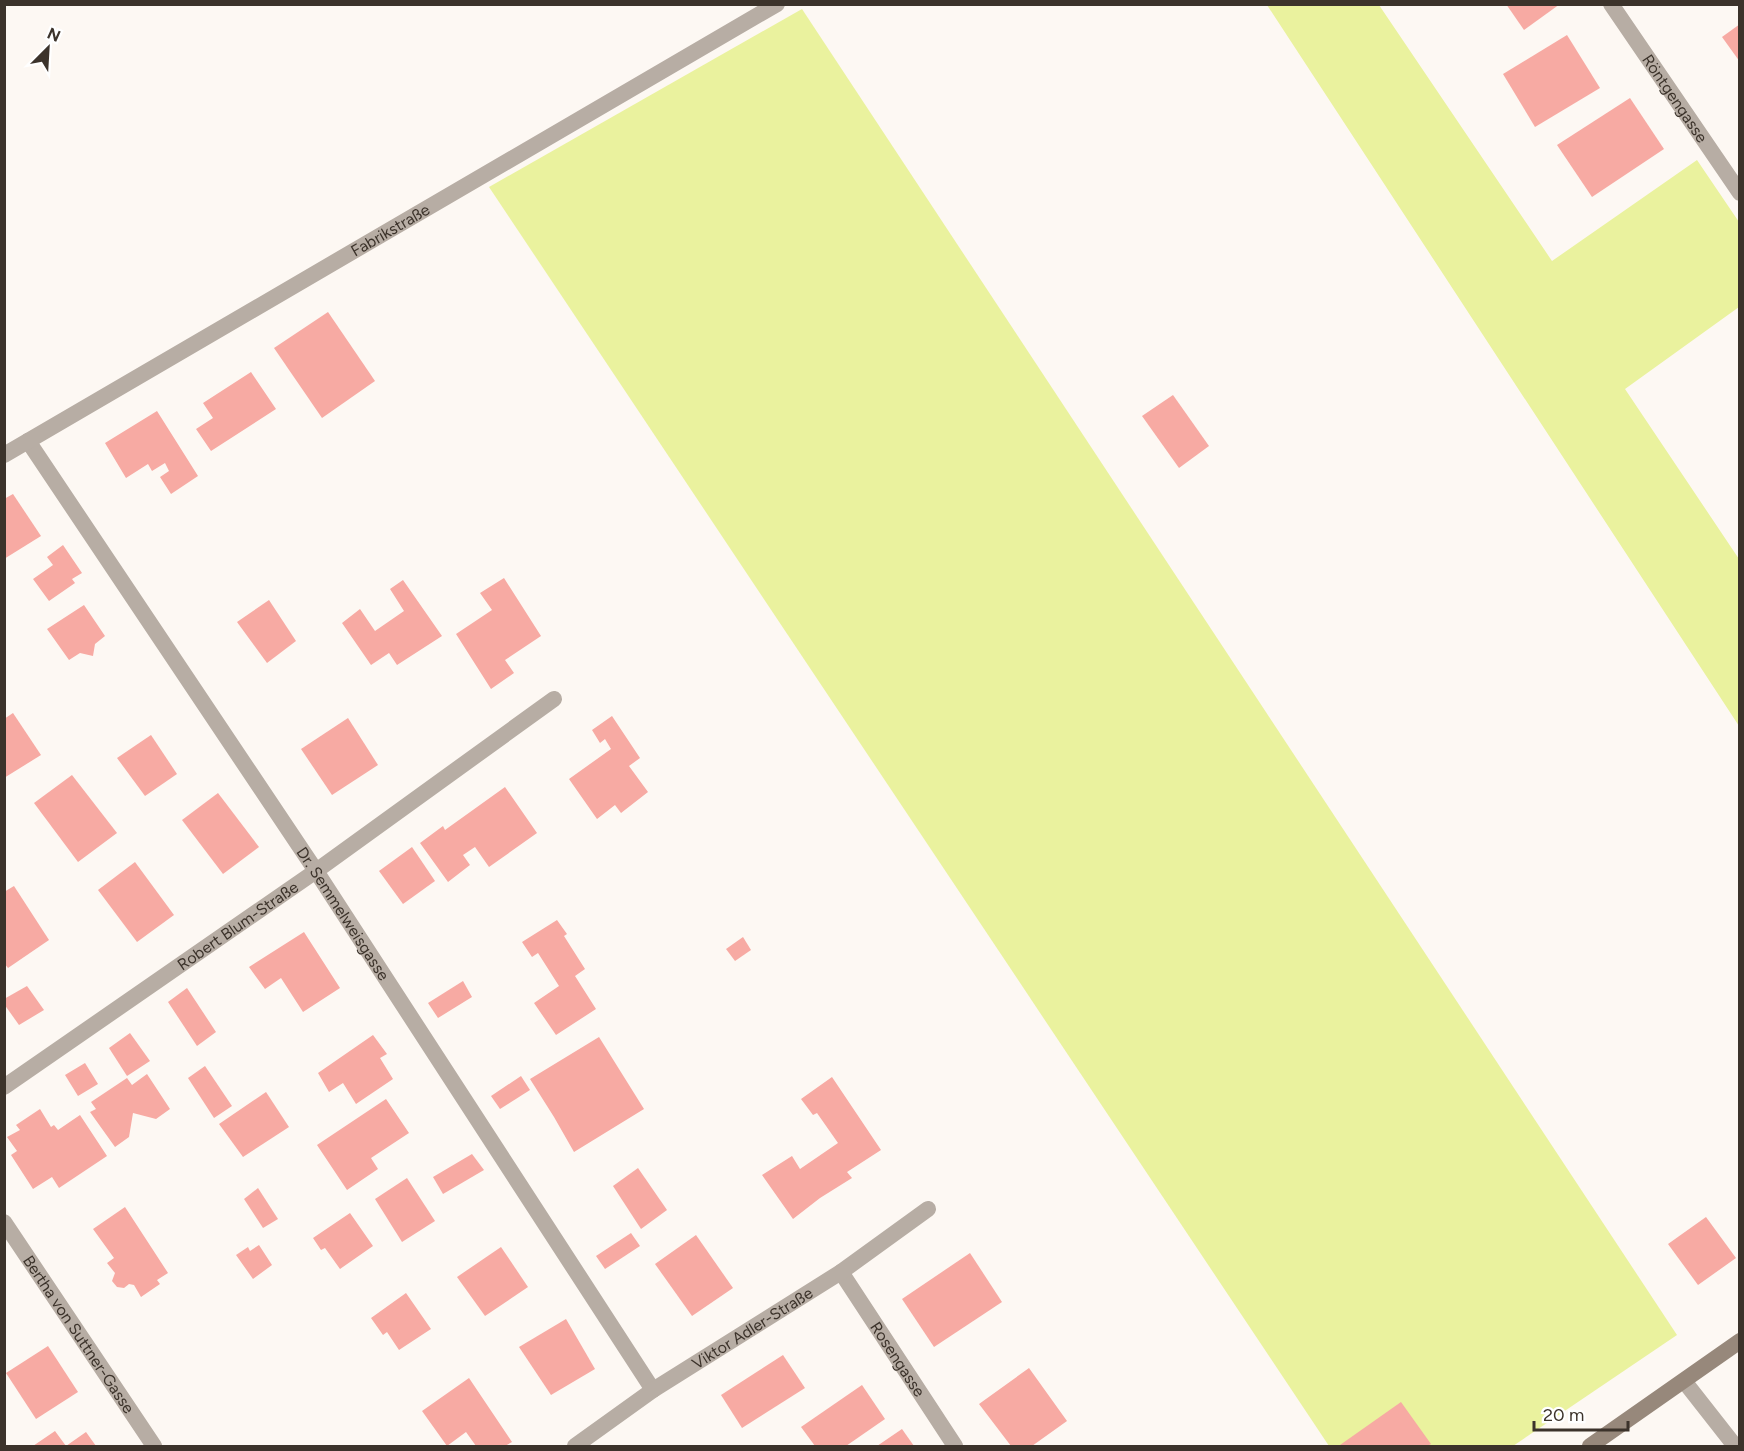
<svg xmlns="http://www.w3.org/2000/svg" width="1744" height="1451" viewBox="0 0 1744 1451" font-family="Figtree,sans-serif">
<rect width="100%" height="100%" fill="#fdf8f3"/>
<g fill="#eaf29e">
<path d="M1267 5H1379L1552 261 1697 160 1739 222V307L1625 389 1739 559V726Z"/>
<path d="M802 9 1677 1335 1513 1446H1329L489 187Z"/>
</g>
<g fill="#f7aaa3">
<path d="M1506 4H1560L1524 30Z"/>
<path d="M1740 24V62L1722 37Z"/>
<path d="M1567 35 1600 88 1535 127 1503 74Z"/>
<path d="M1630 98 1664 149 1592 197 1557 145Z"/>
<path d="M328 312 375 381 322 418 274 348Z"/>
<path d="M251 372 276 409 211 451 196 429 213 418 203 403Z"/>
<path d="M1173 395 1209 446 1179 468 1142 416Z"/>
<path d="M157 411 198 476 171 494 160 477 169 471 165 463 152 471 148 464 126 478 105 443Z"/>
<path d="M13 494 41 536 4 559V499Z"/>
<path d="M63 545 82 573 72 579 75 583 49 601 33 579 53 565 47 557Z"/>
<path d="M504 578 541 636 505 660 514 673 491 689 456 634 492 610 480 593Z"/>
<path d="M403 580 442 636 397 665 389 653 371 665 342 623 360 609 375 631 404 611 390 589Z"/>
<path d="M269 600 296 641 267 663 237 622Z"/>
<path d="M84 605 105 636 95 644 93 656 80 653 69 660 47 629Z"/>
<path d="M13 713 41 755 4 778V719Z"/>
<path d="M612 716 640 758 629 766 648 792 621 813 615 805 597 819 569 779 611 749 605 739 600 743 592 730Z"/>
<path d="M348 718 378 765 332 795 301 749Z"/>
<path d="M151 735 177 774 145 796 117 758Z"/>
<path d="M72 775 117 833 78 862 34 803Z"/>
<path d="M505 787 537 833 489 867 475 847 463 855 470 865 448 882 420 843 443 826 445 830Z"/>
<path d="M218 793 259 847 223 874 182 820Z"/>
<path d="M412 847 435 881 403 904 379 871Z"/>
<path d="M135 862 174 915 137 942 98 890Z"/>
<path d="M14 886 49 940 8 968 4 963V892Z"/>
<path d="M557 920 567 934 564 936 585 969 575 976 596 1009 556 1035 534 1003 559 986 538 953 532 957 522 942Z"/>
<path d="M304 932 340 988 303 1012 281 978 265 989 249 967Z"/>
<path d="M743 937 751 950 735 961 726 949Z"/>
<path d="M463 981 472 997 438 1018 428 1003Z"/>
<path d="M27 986 44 1010 19 1025 4 1004V999Z"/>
<path d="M187 988 216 1032 197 1046 168 1002Z"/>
<path d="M130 1033 150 1061 127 1076 109 1048Z"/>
<path d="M373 1035 387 1054 380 1058 393 1079 356 1104 343 1083 329 1092 318 1073Z"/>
<path d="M599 1037 644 1109 574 1152 554 1117 530 1079Z"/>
<path d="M85 1063 98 1084 78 1096 65 1075Z"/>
<path d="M205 1066 232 1106 214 1118 188 1078Z"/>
<path d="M147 1074 170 1109 156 1119 133 1113 129 1137 115 1147 90 1112 96 1109 91 1102 127 1078 132 1085Z"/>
<path d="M521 1076 530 1090 500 1109 491 1096Z"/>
<path d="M832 1077 881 1150 847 1172 852 1178 820 1198 793 1219 762 1175 792 1156 800 1169 838 1143 817 1113 813 1115 801 1099Z"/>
<path d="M266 1092 289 1127 243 1157 219 1124Z"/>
<path d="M386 1099 409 1133 371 1158 378 1169 347 1190 317 1145Z"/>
<path d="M40 1109 51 1127 54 1125 58 1130 80 1115 107 1156 59 1188 52 1177 33 1189 11 1155 17 1151 7 1137 20 1130 16 1125Z"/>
<path d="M472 1154 484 1170 443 1194 433 1177Z"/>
<path d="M638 1168 667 1210 641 1229 613 1186Z"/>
<path d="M407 1178 435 1221 402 1242 375 1199Z"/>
<path d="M258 1188 278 1219 263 1228 244 1199Z"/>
<path d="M125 1207 168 1273 157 1280 160 1284 141 1297 134 1285 129 1284 124 1288 117 1287 112 1281 115 1273 107 1263 114 1258 93 1229Z"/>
<path d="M350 1213 373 1246 340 1269 325 1248 321 1250 313 1238Z"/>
<path d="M1706 1217 1736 1258 1698 1285 1668 1244Z"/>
<path d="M631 1233 640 1246 605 1269 596 1256Z"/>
<path d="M696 1235 733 1288 692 1316 655 1264Z"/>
<path d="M259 1245 272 1265 253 1279 236 1255 248 1247 250 1251Z"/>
<path d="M501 1247 528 1287 485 1316 457 1277Z"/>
<path d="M970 1253 1002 1302 934 1347 902 1299Z"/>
<path d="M406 1293 431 1329 399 1350 387 1332 383 1335 371 1318Z"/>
<path d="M566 1319 595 1369 551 1395 519 1347Z"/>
<path d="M48 1346 78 1392 36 1419 6 1373Z"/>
<path d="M783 1355 805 1388 742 1428 721 1395Z"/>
<path d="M1029 1368 1067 1421 1032 1446H1016L1015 1445 1011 1446 979 1404Z"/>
<path d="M469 1378 512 1442 505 1446H476L466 1432 447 1446 422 1411Z"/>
<path d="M862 1385 885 1419 846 1446H815L801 1427Z"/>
<path d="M1401 1402 1431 1444 1427 1446H1341L1340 1445Z"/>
<path d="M902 1429 914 1446H877Z"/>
<path d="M55 1431 66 1446 86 1432 96 1446H33Z"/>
</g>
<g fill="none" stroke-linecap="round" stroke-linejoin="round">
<g stroke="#b7ada4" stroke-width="16">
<path id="s1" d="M1611 4 1740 193"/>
<path id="s2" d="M28 441 316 871 653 1390"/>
<path id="s3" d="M4 455 777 4"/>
<path id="s4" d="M4 1087 316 871 554 699"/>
<path id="s5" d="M4 1222 154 1446"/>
<path id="s6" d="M841 1272 955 1446"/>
<path d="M1684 1381 1735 1446"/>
<path id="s7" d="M575 1446 653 1390 841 1272 928 1209"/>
</g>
<path stroke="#97887b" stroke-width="16" d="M1590 1446 1740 1341"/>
</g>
<g text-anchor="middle" stroke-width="5" stroke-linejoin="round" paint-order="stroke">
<g font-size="16" fill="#3c332b" stroke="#fff">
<text dy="6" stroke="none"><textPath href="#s1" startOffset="114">Röntgengasse</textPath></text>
<text dy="6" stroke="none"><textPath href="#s3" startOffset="447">Fabrikstraße</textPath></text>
<text dy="6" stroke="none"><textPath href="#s2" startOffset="568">Dr. Semmelweisgasse</textPath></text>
<text dy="6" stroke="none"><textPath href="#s4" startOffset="284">Robert Blum-Straße</textPath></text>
<text dy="6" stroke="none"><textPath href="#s7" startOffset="213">Viktor Adler-Straße</textPath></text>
<text dy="6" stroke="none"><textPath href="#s5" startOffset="135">Bertha von Suttner-Gasse</textPath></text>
<text dy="6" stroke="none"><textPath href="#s6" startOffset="104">Rosengasse</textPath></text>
</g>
</g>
<rect width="1744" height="1451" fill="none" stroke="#3c332b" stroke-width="12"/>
<g transform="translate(48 48) rotate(24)" stroke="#ffffff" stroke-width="4.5" paint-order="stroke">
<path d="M0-4.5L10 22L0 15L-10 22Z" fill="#3c332b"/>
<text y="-9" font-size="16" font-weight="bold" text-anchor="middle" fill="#3c332b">N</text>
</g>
<path d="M1534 1421v9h94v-9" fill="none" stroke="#3c332b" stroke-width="3"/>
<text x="1543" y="1421" font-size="18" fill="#3c332b" stroke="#ffffff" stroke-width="4.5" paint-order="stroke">20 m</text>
</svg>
